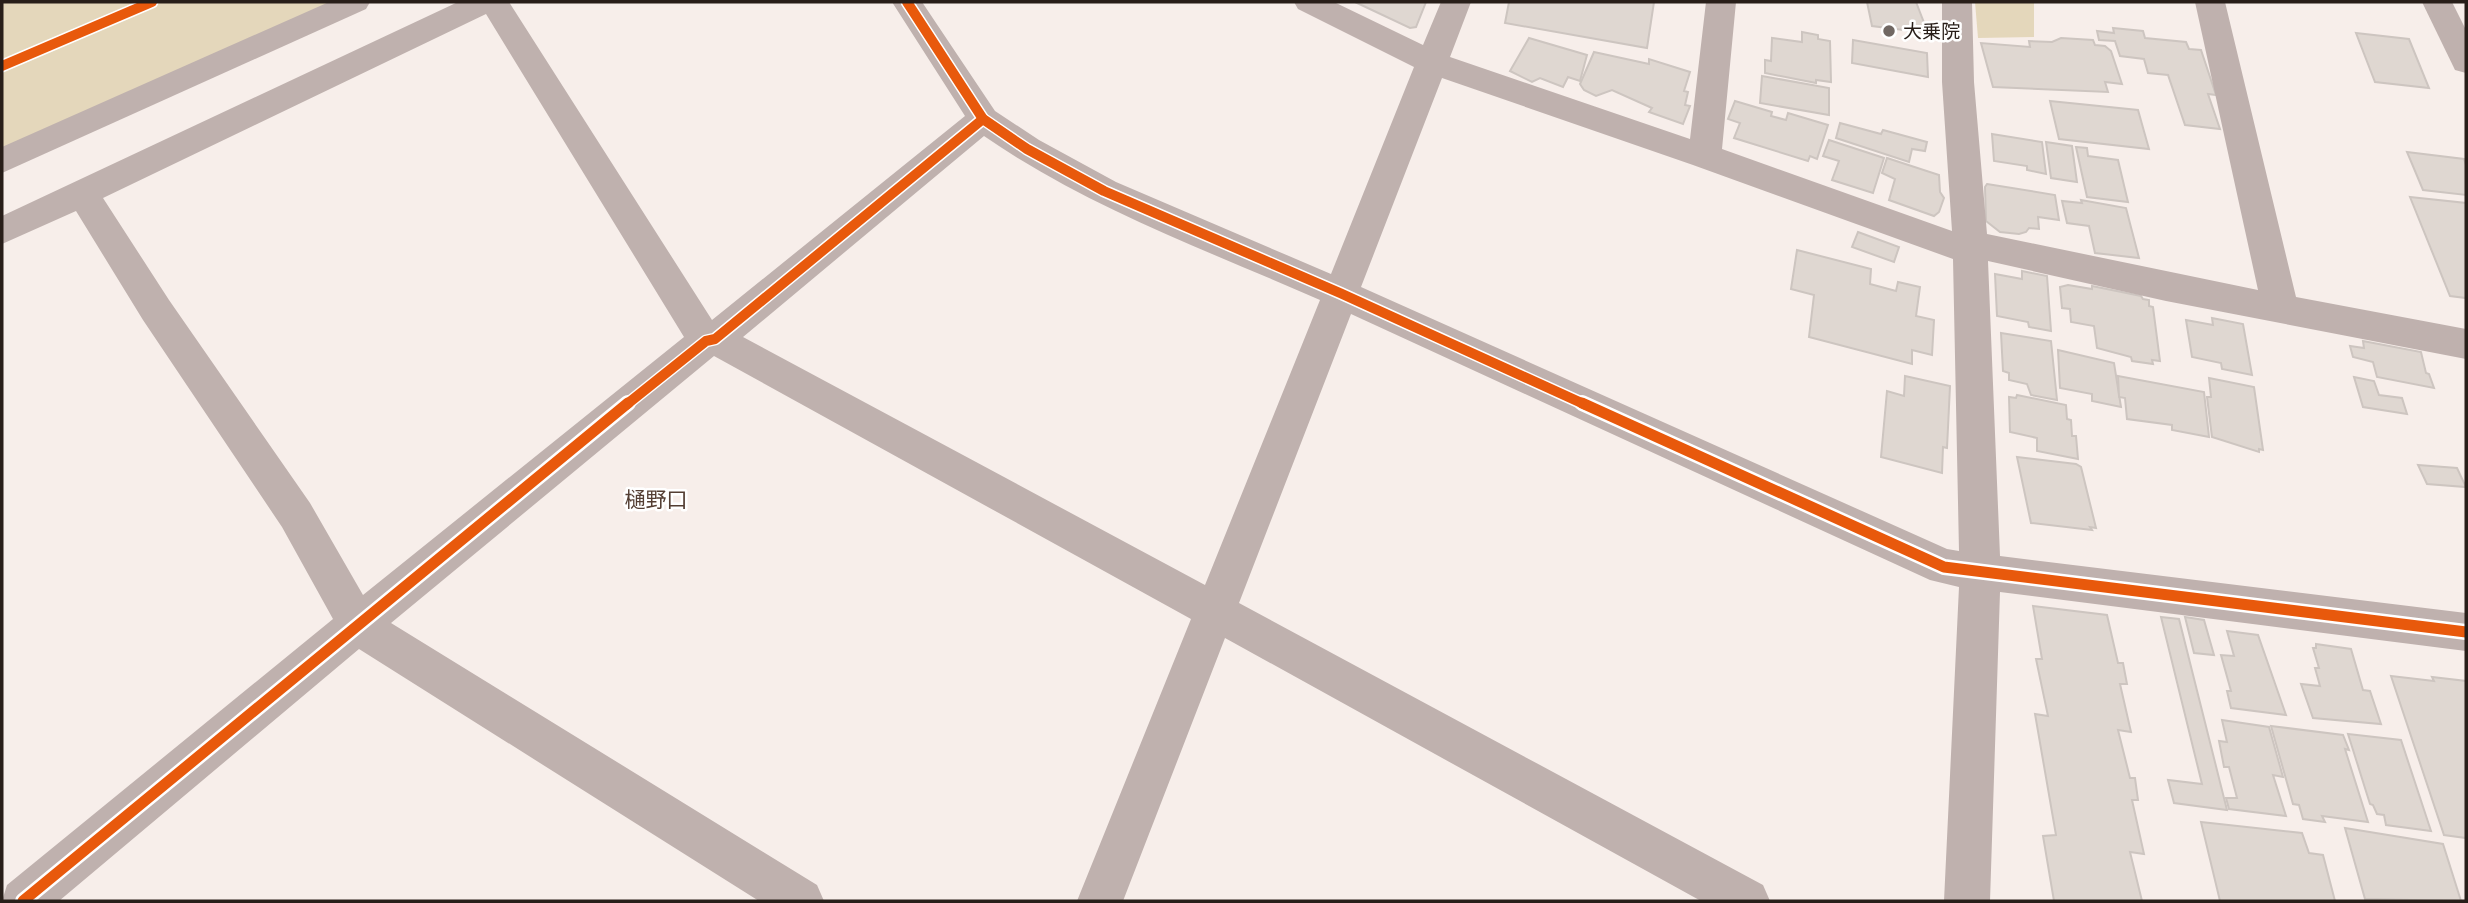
<svg xmlns="http://www.w3.org/2000/svg" width="2468" height="903" viewBox="0 0 2468 903" font-family="Poppins,'Noto Sans JP',sans-serif">
<rect width="100%" height="100%" fill="#f7eeea"/>
<g fill="#e4d7bb">
<path d="M2 2H351L2 161Z"/>
<path d="M1975 2H2034V37L1978 38Z"/>
</g>
<g fill="#dfd7d1" stroke="#cdc5c0" stroke-width="2">
<path d="M1355 2H1426L1416 27 1410 28Z"/>
<path d="M1509 2H1654L1647 48 1505 23Z"/>
<path d="M1867 2H1916L1928 33 1872 26Z"/>
<path d="M2113 28 2143 31 2145 38 2186 42 2189 49 2201 50 2216 95 2208 94 2220 129 2185 125 2168 75 2148 73 2144 59 2120 56 2115 41 2099 40 2097 31 2114 33Z"/>
<path d="M1802 32 1818 35V39L1830 41 1831 82 1816 80V83L1765 73V60L1771 61 1772 38 1802 42Z"/>
<path d="M2356 33 2409 39 2429 88 2375 82Z"/>
<path d="M1529 38 1587 55 1580 81 1568 77 1563 87 1540 78 1532 82 1510 71Z"/>
<path d="M2061 38 2093 40 2095 45 2105 46 2111 51 2122 84 2105 82 2108 92 1993 87 1981 43 2030 47 2029 41 2052 42Z"/>
<path d="M1853 40 1927 53 1928 77 1852 63Z"/>
<path d="M1594 52 1649 64V59L1690 72 1684 91 1688 92 1685 105 1690 106 1683 124 1649 112 1652 108 1612 90 1596 96 1584 90 1580 84Z"/>
<path d="M1762 76 1829 88V115L1760 103Z"/>
<path d="M1735 101 1772 112 1771 116 1786 120 1788 113 1828 125 1817 159 1810 156 1808 161 1734 138 1740 123 1728 119Z"/>
<path d="M2050 101 2138 110 2149 149 2059 139Z"/>
<path d="M1840 123 1881 134 1883 130 1927 142 1925 151 1912 149 1909 162 1836 138Z"/>
<path d="M1992 134 2042 142 2046 174 2027 170V166L1994 161Z"/>
<path d="M1829 140 1884 158 1873 193 1832 180 1839 161 1823 156Z"/>
<path d="M2046 142 2072 146 2077 182 2051 178Z"/>
<path d="M2076 147 2087 148 2088 156 2118 160 2128 202 2087 197Z"/>
<path d="M2407 152 2464 159 2466 165V195L2423 190Z"/>
<path d="M1887 158 1939 175 1940 192 1944 198 1939 212 1934 216 1889 200 1895 179 1882 173Z"/>
<path d="M1987 184 2055 195 2059 220 2038 217 2039 229 2029 228 2026 232 2019 234 2000 232 1986 221 1985 187Z"/>
<path d="M2410 197 2466 203V298L2450 296Z"/>
<path d="M2081 200 2126 208 2139 258 2095 253 2089 226 2067 223 2062 201 2082 203Z"/>
<path d="M1858 232 1899 247 1894 262 1852 247Z"/>
<path d="M1797 250 1871 269 1870 284 1896 291 1898 282 1920 287 1916 316 1934 320 1932 355 1912 350V364L1809 337 1814 295 1791 289Z"/>
<path d="M2022 271 2047 276 2051 331 2029 327 2028 322 1997 316 1995 274 2022 279Z"/>
<path d="M2068 285 2092 289V286L2141 296 2143 299 2149 300V306L2153 307 2160 361 2152 360 2153 364 2132 361 2131 357 2097 348 2094 326 2071 322 2070 309 2062 308 2060 287Z"/>
<path d="M2212 318 2243 324 2252 375 2222 369 2221 363 2192 357 2186 320 2213 325Z"/>
<path d="M2001 333 2051 341 2057 400 2031 395 2027 384 2009 380V373L2003 371Z"/>
<path d="M2363 341 2421 352 2426 373 2429 374 2434 388 2377 377 2373 362 2353 357 2350 346 2364 348Z"/>
<path d="M2058 350 2114 363 2121 407 2092 401V394L2060 388Z"/>
<path d="M1905 376 1950 386 1947 448 1943 447 1942 473 1881 457 1887 391 1904 396Z"/>
<path d="M2118 376 2204 392 2209 437 2172 430V425L2127 419 2125 398 2119 397Z"/>
<path d="M2354 377 2374 381 2379 395 2402 398 2407 414 2363 407Z"/>
<path d="M2209 378 2254 387 2263 450 2259 449V452L2212 437 2207 397H2211Z"/>
<path d="M2017 395 2066 405 2067 419 2071 420 2072 436H2076L2078 459 2037 451V438L2010 432 2009 397 2016 398Z"/>
<path d="M2017 457 2076 464 2081 467 2096 528 2090 527 2092 530 2031 523Z"/>
<path d="M2418 465 2457 468 2466 487 2427 484Z"/>
<path d="M2033 606 2107 615 2118 663H2123L2127 684H2120L2131 732 2118 730 2130 778H2135L2138 800H2132L2144 854 2130 852 2142 901H2054L2043 836 2056 835 2035 714 2048 716 2036 659H2042Z"/>
<path d="M2161 617 2179 619 2227 810 2174 803 2168 780 2202 784Z"/>
<path d="M2185 617 2204 620 2214 655 2194 653Z"/>
<path d="M2227 631 2258 635 2286 715 2231 708 2227 691H2231L2221 655 2234 656Z"/>
<path d="M2316 644 2351 649 2363 690 2370 691 2381 724 2313 718 2301 684 2320 686 2315 668H2319L2313 648H2316Z"/>
<path d="M2391 676 2434 681 2432 677 2466 681V838L2444 835Z"/>
<path d="M2222 720 2269 727 2283 777 2273 775 2286 816 2229 809 2226 798H2237L2229 767H2224L2219 741 2227 742Z"/>
<path d="M2271 726 2343 735 2349 750 2345 749 2368 822 2322 816 2325 822 2303 819 2299 805 2293 804Z"/>
<path d="M2348 734 2401 740 2431 831 2386 825 2384 815 2377 814 2373 805 2370 804Z"/>
<path d="M2201 822 2302 833 2309 853 2323 855 2335 901H2220Z"/>
<path d="M2345 828 2443 844 2461 901 2365 899Z"/>
</g>
<g fill="none" stroke-linecap="round" stroke-linejoin="round">
<g fill="#bfb1ae" fill-rule="evenodd">
<path d="M329 2H370L366 9 2 173V147Z"/>
<path d="M458 2H509L712 320 965 116 892 2H922L995 111 1039 140 1116 182 1331 274 1414 67 1298 9 1294 2H1334L1423 45 1441 2H1471L1450 57 1690 139 1706 2H1736L1722 149 1952 231 1942 82V2H1972L1974 82 1987 234 2258 290 2195 2H2225L2296 297 2466 329V359L2166 301 1988 261 2000 556 2466 613V651L2000 592 1990 901H1944L1959 587 1930 580 1351 314 1239 603 1763 885 1770 901H1701L1225 638 1123 901H1077L1191 619 714 356 391 623 817 885 824 901H759L359 649 59 901H2L7 885 333 619 282 527 143 320 76 211 2 244V216ZM486 14 684 337 363 595 310 503 169 300 103 198ZM1442 78 1693 165 1953 259 1959 551 1947 549 1361 287ZM984 136C1087 207 1206 250 1320 300L1205 585 743 337Z"/>
<path d="M2422 2H2452L2466 30V73L2455 70Z"/>
</g>
<g stroke="#fff" stroke-width="13">
<g id="cycleway-far1">
<path d="M907 2 983 119 1027 149 1104 191 1340 293 1586 405"/>
<path d="M2 66 152 2"/>
<path d="M626 405 706 341 715 339 983 119"/>
</g>
</g>
<g stroke="#fff" stroke-width="16">
<g id="cycleway">
<path d="M1582 403 1944 567 2466 632"/>
<path d="M23 901 628 403"/>
</g>
</g>
<use href="#cycleway-far1" stroke="#e8590c" stroke-width="10"/>
<use href="#cycleway" stroke="#e8590c" stroke-width="11"/>
</g>
<circle fill="#706762" stroke="#fff" stroke-width="2.5" cx="1889" cy="31" r="7"/>
<g text-anchor="middle" stroke-width="5" stroke-linejoin="round" paint-order="stroke">
<g font-size="19" fill="#281e19" stroke="#fff" text-anchor="start">
<text x="1903" y="38">大乗院</text>
</g>
<g font-size="21" fill="#543e33" stroke="#fff">
<text x="656" y="507">樋野口</text>
</g>
</g>
<rect width="2468" height="903" fill="none" stroke="#281e19" stroke-width="7"/>
</svg>
